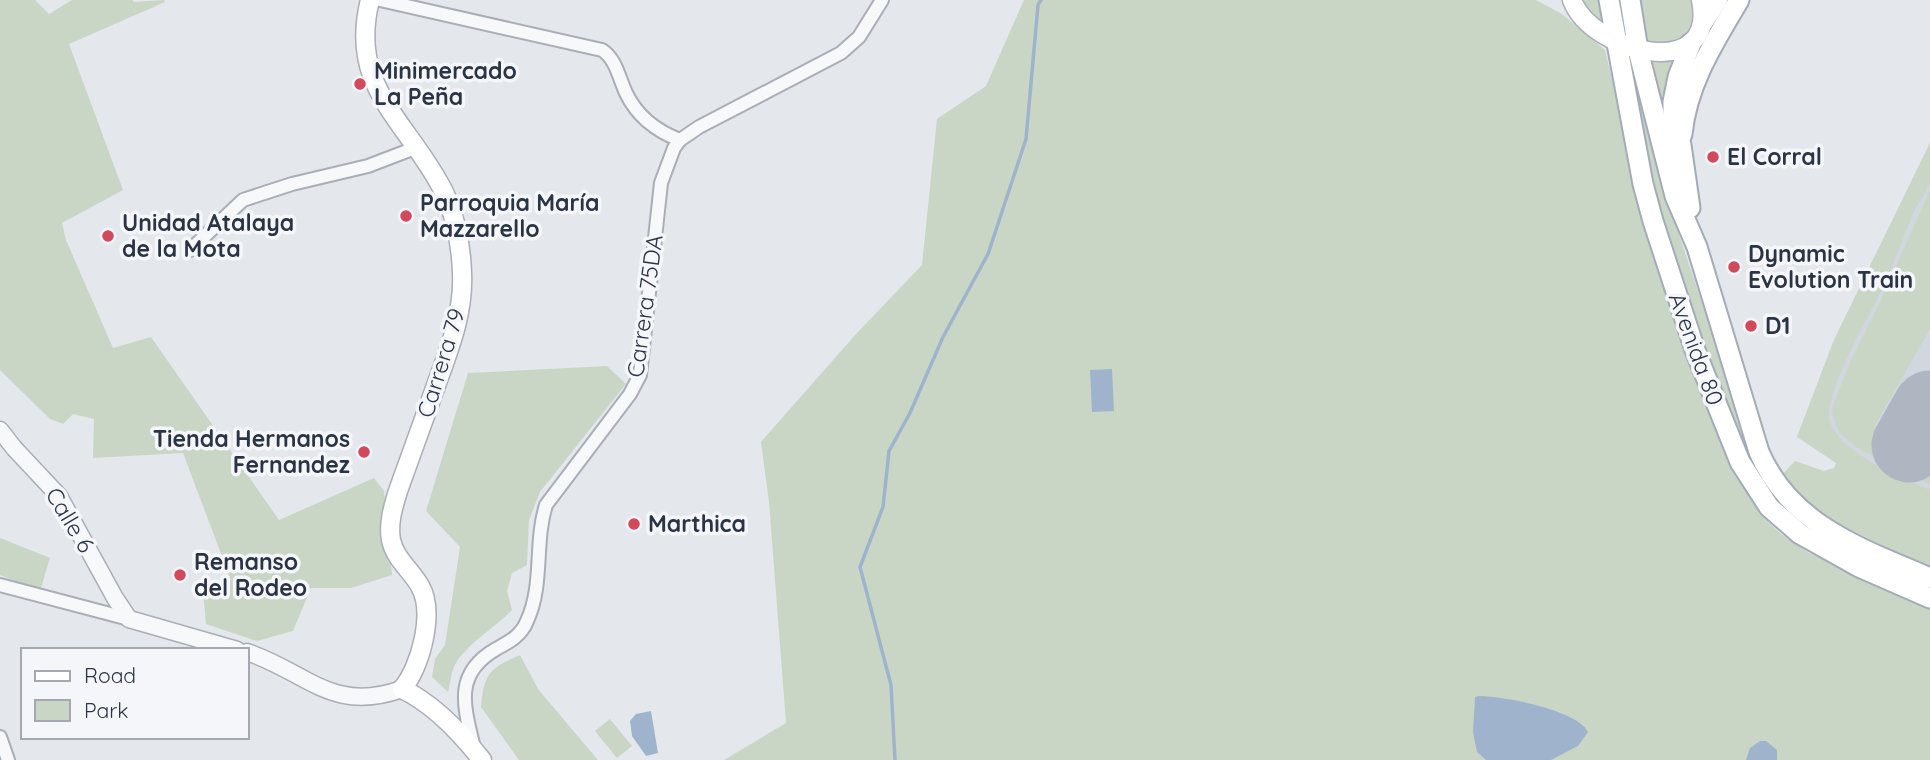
<svg xmlns="http://www.w3.org/2000/svg" width="1930" height="760" viewBox="0 0 1930 760" font-family="Quicksand,sans-serif">
<rect width="100%" height="100%" fill="#e4e7ec"/>
<path fill="#d2d6de" d="M1930 143V504L1797 437 1834 340Z"/>
<g fill="#c9d6c5">
<path d="M0 0H35L49 14 72 0H132L134 2 164 0 165 2 69 44 123 190 62 223 66 240 113 348 151 337 279 520 374 478 384 491 392 575 351 588H311L293 631 257 641 206 624 203 591 231 580 183 453 93 458 94 419 73 414 63 424 50 419 0 370Z"/>
<path d="M1024 0H1536L1562 14 1605 50 1627 141 1732 464 1765 519 1781 534 1809 553 1930 607V760H724L786 723 769 502 761 442 856 334 922 265 937 119 986 86Z"/>
<path d="M1580 0H1693C1693 8 1695 20 1691 27 1669 67 1597 28 1580 0Z"/>
<path d="M1680 57 1677 168 1647 60 1667 61Z"/>
<path d="M1624 58 1635 60 1669 205 1754 457 1778 496 1930 582V593L1789 519 1744 461 1659 218Z"/>
<path d="M1930 143C1930 155 1930 170 1930 181 1928 190 1917 205 1913 214 1902 239 1894 264 1882 289 1870 316 1822 395 1830 422 1840 453 1902 478 1930 490V568L1830 520 1807 503 1781 476 1795 461 1824 471 1834 468 1836 463 1797 437 1834 340Z"/>
<path d="M1930 190V329L1874 427 1909 455 1930 464V485L1856 447 1839 432 1833 417 1832 408 1850 363 1881 300Z"/>
<path d="M607 366 626 384 540 492 529 520 527 565 512 573 507 591 512 610C496 627 465 645 455 665 451 672 450 684 448 692L432 677 435 659 445 645 460 547 426 511 468 373Z"/>
<path d="M0 538 50 558 40 591 0 575Z"/>
<path d="M520 655 538 689 598 760H519L481 707C484 674 489 668 520 655Z"/>
<path d="M610 719 632 746 617 758 595 731Z"/>
</g>
<g fill="#9fb4cc">
<path d="M1112 369 1114 411 1092 412 1090 370Z"/>
<path d="M1479 696C1503 696 1578 710 1588 732L1578 746 1551 760H1486L1477 752 1473 732 1475 697Z"/>
<path d="M651 711 658 753 646 756 632 736 630 721 636 714Z"/>
<path d="M1760 741H1766L1777 750V760H1746L1750 748Z"/>
</g>
<g fill="none" stroke-linecap="round" stroke-linejoin="round">
<path stroke="#9fb4cc" stroke-width="3.5" d="M895 760 891 685 860 567 883 507 889 451 910 413 943 337 988 254 1026 139 1038 5 1041 0"/>
<path stroke="#b0b6c1" stroke-width="30" d="M1930 412V422"/>
<path stroke="#b0b6c1" stroke-width="75" d="M1909 445 1930 408"/>
<g stroke="#a9aeb7" stroke-width="16">
<g id="minor">
<path d="M380 0 602 50C616 59 619 78 626 93 637 116 656 131 680 140"/>
<path d="M190 250 243 200 292 184 368 166 415 148"/>
<path d="M0 585 129 619"/>
<path d="M0 737 8 760"/>
<path d="M474 748C464 706 453 674 496 649 509 642 521 636 527 621 544 584 534 543 546 505L630 394 640 375 661 183 674 148 680 140 699 127 841 53 859 37 882 0"/>
</g>
</g>
<g stroke="#a9aeb7" stroke-width="19">
<g id="tertiary">
<path d="M0 430 14 448 59 496 115 598 129 619 237 650"/>
<path d="M247 652C307 672 332 714 402 689"/>
</g>
</g>
<g stroke="#a9aeb7" stroke-width="21">
<g id="secondary">
<path d="M370 0C349 83 401 116 438 181 454 207 461 242 462 273 464 315 448 352 434 391 422 424 410 458 398 491 393 507 388 524 391 540 395 559 411 570 420 586 435 612 421 667 402 689 434 704 460 732 482 760"/>
<path d="M1572 0C1592 53 1718 84 1701 0"/>
<path d="M1703 23 1718 0"/>
</g>
</g>
<g stroke="#a3abb8" stroke-width="23">
<g id="primary">
<path d="M1609 0 1643 184 1653 221 1695 350 1740 462 1769 507 1800 534 1859 567 1930 598"/>
<path d="M1630 0 1638 50 1675 196 1697 247 1759 452C1791 526 1861 548 1930 578"/>
<path d="M1682 134C1687 84 1714 42 1739 0"/>
<path d="M1690 208 1681 145 1673 114V102L1678 77 1691 43"/>
</g>
</g>
<use href="#minor" stroke="#f7f8fa" stroke-width="12"/>
<use href="#tertiary" stroke="#f7f8fa" stroke-width="16"/>
<use href="#secondary" stroke="#fff" stroke-width="18"/>
<use href="#primary" stroke="#fff" stroke-width="19"/>
</g>
<g fill="#d1495b" stroke="#f4f6f9" stroke-width="2.5">
<circle cx="360" cy="84" r="7"/>
<circle cx="1713" cy="157" r="7"/>
<circle cx="406" cy="216" r="7"/>
<circle cx="108" cy="236" r="7"/>
<circle cx="1734" cy="267" r="7"/>
<circle cx="1751" cy="326" r="7"/>
<circle cx="364" cy="452" r="7"/>
<circle cx="634" cy="524" r="7"/>
<circle cx="180" cy="575" r="7"/>
</g>
<g text-anchor="middle" stroke-width="7" stroke-linejoin="round" paint-order="stroke">
<g font-size="23" font-weight="bold" fill="#2b3445" stroke="#f4f6f9" text-anchor="start">
<text x="374" y="79">Minimercado<tspan x="374" dy="26">La Peña</tspan></text>
<text x="1727" y="165">El Corral</text>
<text x="420" y="211">Parroquia María<tspan x="420" dy="26">Mazzarello</tspan></text>
<text x="122" y="231">Unidad Atalaya<tspan x="122" dy="26">de la Mota</tspan></text>
<text x="1748" y="262">Dynamic<tspan x="1748" dy="26">Evolution Train</tspan></text>
<text x="1765" y="334">D1</text>
<text x="350" y="447" text-anchor="end">Tienda Hermanos<tspan x="350" dy="26">Fernandez</tspan></text>
<text x="648" y="532">Marthica</text>
<text x="194" y="570">Remanso<tspan x="194" dy="26">del Rodeo</tspan></text>
</g>
<g font-size="23" fill="#2b3445" stroke="#f4f6f9">
<text transform="translate(645 306) rotate(-82)" y="8">Carrera 75DA</text>
<text transform="translate(1696 349) rotate(70)" y="8">Avenida 80</text>
<text transform="translate(441 363) rotate(-73)" y="8">Carrera 79</text>
<text transform="translate(70 520) rotate(59)" y="8">Calle 6</text>
</g>
</g>
<rect x="21" y="648" width="228" height="91" fill="#f4f6f9" stroke="#a4a8b1" stroke-width="2"/>
<rect x="35" y="671" width="35" height="10" fill="#ffffff" stroke="#a4a8b1" stroke-width="2"/>
<text x="84" y="683" font-size="21" fill="#2b3445">Road</text>
<rect x="35" y="700" width="35" height="21" fill="#c9d6c5" stroke="#a4a8b1" stroke-width="2"/>
<text x="84" y="718" font-size="21" fill="#2b3445">Park</text>
</svg>
